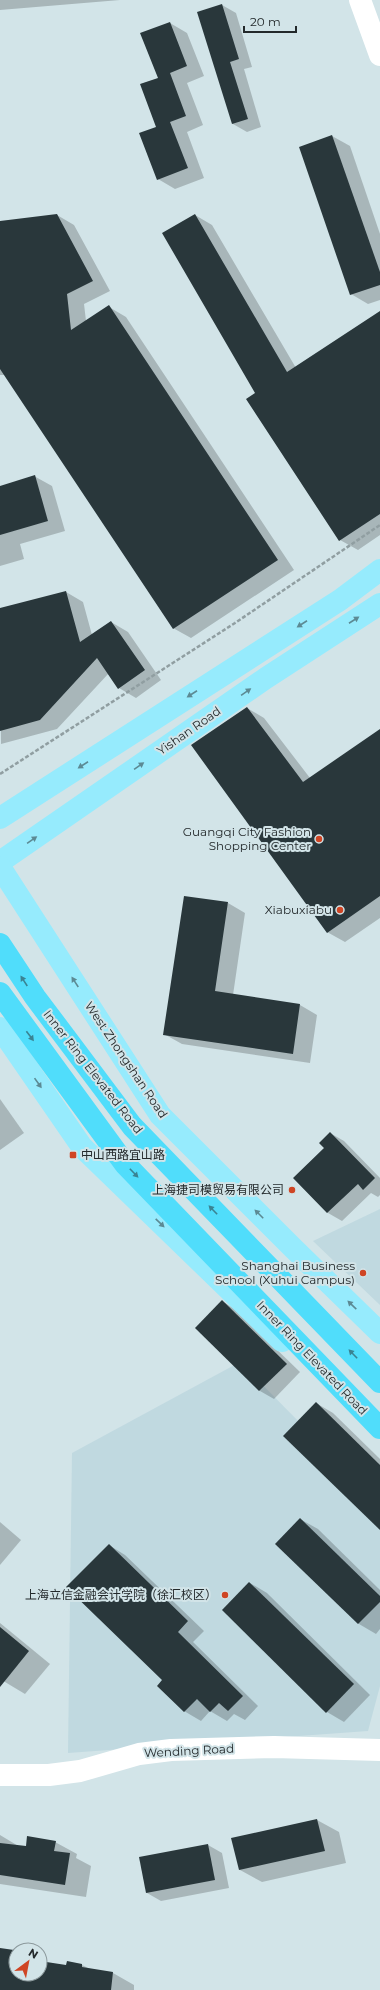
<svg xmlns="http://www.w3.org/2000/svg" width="380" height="1990" viewBox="0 0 380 1990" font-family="Montserrat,'Noto Sans SC',sans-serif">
<rect width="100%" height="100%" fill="#d2e4e8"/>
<g fill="#c0d9e0">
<path d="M380 1209V1305L313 1241Z"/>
<path d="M240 1362 380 1504V1686L368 1731 68 1753 72 1453Z"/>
</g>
<g fill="#0003">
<path d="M0 0H120L0 10Z"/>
<path d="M222 5 236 13 252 67 244 69 261 127 247 132 233 124Z"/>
<path d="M170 23 187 33 204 76 187 83 203 125 187 132 204 178 175 189 158 179 159 78Z"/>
<path d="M332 136 350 146 380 234V300L368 304 351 294Z"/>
<path d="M57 215 74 225 110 291 84 304 86 321 109 307 126 317 294 570 191 638 173 628 5 375H0V222Z"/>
<path d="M195 215 212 225 296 368 380 312V535L358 550 340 540 256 394Z"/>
<path d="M34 476 52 486 65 531 20 544 24 559 0 566V487Z"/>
<path d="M66 592 83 602 92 635 111 622 128 632 161 680 136 698 119 688 109 673 57 729 1 744 0 609Z"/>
<path d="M247 708 264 718 310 778 380 730V918L345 942 327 932Z"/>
<path d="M228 903 245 913 233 995 300 1005 317 1015 310 1063 182 1044 164 1034Z"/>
<path d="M0 1099 24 1133 0 1150Z"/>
<path d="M330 1133 344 1141 380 1178V1195L378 1197 371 1193 342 1221 328 1213 295 1178 326 1149Z"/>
<path d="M222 1301 236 1310 300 1372 274 1399 260 1391 196 1328Z"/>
<path d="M316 1403 333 1413 380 1459V1529Z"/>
<path d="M300 1519 318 1529 380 1590V1629L376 1634 359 1624 277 1543Z"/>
<path d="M0 1522 21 1540 0 1565Z"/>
<path d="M109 1545 125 1555 204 1631 193 1642 258 1706 245 1720 234 1714 227 1721 210 1711 201 1721 184 1711 163 1680Z"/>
<path d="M250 1583 267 1593 370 1695 344 1722 327 1712Z"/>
<path d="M0 1623 50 1664 25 1694 0 1679Z"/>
<path d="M317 1820 339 1832 346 1863 262 1882 240 1870 233 1839Z"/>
<path d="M0 1835 20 1847 26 1848 55 1842 77 1854 76 1858 91 1866 86 1897 0 1884Z"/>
<path d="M208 1845 222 1853 229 1888 161 1901 147 1893 140 1858Z"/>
<path d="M0 1949 16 1952V1974H40V1962L67 1966 82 1965 90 1969 113 1973 134 1985V1990H0Z"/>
</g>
<g fill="#29373b">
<path d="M222 4 239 59 230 62 248 119 232 124 197 12Z"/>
<path d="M170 22 187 66 170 73 186 116 170 122 188 168 157 180 139 133 156 127 140 84 158 78 140 33Z"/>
<path d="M332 135 380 272V285L350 295 299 147Z"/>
<path d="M57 214 93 281 67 294 71 330 109 305 278 560 173 629 0 369V221Z"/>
<path d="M195 214 287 372 380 311V514L339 541 246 399 255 393 162 233Z"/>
<path d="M35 475 48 521 0 535V486Z"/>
<path d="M66 591 80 642 111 621 145 670 118 689 97 658 40 720 0 731V608Z"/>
<path d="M247 707 303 782 380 729V896L327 933 191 745Z"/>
<path d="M184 896 228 902 215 991 300 1004 293 1054 163 1035Z"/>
<path d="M330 1132 375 1178 363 1190 358 1184 327 1213 293 1178 324 1148 319 1143Z"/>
<path d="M222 1300 287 1364 259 1391 195 1328Z"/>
<path d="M316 1402 380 1465V1530L283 1436Z"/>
<path d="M300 1518 380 1596V1602L358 1624 275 1544Z"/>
<path d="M109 1544 188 1621 178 1632 243 1696 228 1711 219 1703 210 1712 197 1699 184 1712 157 1686 162 1680 66 1587Z"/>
<path d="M249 1582 354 1684 326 1713 222 1610Z"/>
<path d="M0 1627 29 1651 0 1687Z"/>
<path d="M317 1819 325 1851 239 1870 231 1838Z"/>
<path d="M27 1836 56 1841 54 1851 70 1853 65 1885 0 1875V1843L26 1846Z"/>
<path d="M208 1844 215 1880 146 1893 139 1857Z"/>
<path d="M0 1948 14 1950 13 1957H16V1974H40V1961L66 1965 67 1961 82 1964V1967L113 1972 111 1990H0Z"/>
</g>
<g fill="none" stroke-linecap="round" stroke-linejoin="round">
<path stroke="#909ea1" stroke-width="2.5" stroke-dasharray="4 2" stroke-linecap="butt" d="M0 774 235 623 380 525"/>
<g stroke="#fff" stroke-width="22">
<path d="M360 0 380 55"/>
<path d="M0 1775H49L80 1771 139 1754 171 1750 274 1747 380 1750"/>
</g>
<g stroke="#96ebfd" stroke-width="22">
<path d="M0 818 340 600 380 570"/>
<path d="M0 862 266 678 380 604"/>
<path d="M0 867 160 1115 292 1247 380 1333"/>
<path d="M0 1028 82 1147 282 1341"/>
</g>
<g stroke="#50ddfb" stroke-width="22">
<path d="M0 944 35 997 132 1126 380 1382"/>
<path d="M0 993 125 1164 380 1428"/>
</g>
</g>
<defs><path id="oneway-solid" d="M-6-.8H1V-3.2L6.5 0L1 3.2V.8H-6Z"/></defs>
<g fill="#5c8a94">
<use href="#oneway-solid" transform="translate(354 620) rotate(-33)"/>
<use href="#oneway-solid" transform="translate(302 624) rotate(147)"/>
<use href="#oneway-solid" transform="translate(246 692) rotate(-35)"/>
<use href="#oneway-solid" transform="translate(192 694) rotate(147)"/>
<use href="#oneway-solid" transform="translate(83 765) rotate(147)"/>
<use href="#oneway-solid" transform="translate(139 766) rotate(-35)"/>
<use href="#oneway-solid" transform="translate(32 840) rotate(-35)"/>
<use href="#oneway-solid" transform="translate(75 982) rotate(-123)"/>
<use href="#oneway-solid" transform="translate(38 1083) rotate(55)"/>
<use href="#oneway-solid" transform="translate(259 1214) rotate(-135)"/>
<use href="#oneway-solid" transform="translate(160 1223) rotate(44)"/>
<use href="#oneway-solid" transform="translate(352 1305) rotate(-136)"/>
</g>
<g fill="#3a8393">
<use href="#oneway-solid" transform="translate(24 981) rotate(-123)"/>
<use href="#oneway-solid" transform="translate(30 1036) rotate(53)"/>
<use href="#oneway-solid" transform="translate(134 1173) rotate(46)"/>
<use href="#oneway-solid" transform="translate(213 1210) rotate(-134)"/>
<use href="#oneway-solid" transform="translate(353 1354) rotate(-134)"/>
</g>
<g fill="#cf4524" stroke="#d2e4e8" stroke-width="1.5">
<circle cx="319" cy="839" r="4"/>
<circle cx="340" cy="910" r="4"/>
<rect x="69" y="1151" width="8" height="8" rx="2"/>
<circle cx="292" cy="1190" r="4"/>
<circle cx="363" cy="1273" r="4"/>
<circle cx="225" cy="1595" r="4"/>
</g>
<g text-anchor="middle" stroke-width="4" stroke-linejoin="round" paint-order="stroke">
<g font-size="12" fill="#23292b" stroke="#d2e4e8">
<text transform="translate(189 731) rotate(-35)" y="4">Yishan Road</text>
<text transform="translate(126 1060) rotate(56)" y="4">West Zhongshan Road</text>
<text transform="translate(93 1072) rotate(52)" y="4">Inner Ring Elevated Road</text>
<text transform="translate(312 1358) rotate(46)" y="4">Inner Ring Elevated Road</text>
<text transform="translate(189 1751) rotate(-3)" y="4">Wending Road</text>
</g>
<g font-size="12" fill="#23292b" stroke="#d2e4e8" text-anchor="end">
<text x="311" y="836">Guangqi City Fashion<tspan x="311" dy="14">Shopping Center</tspan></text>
<text x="332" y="914">Xiabuxiabu</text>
<text x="81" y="1159" text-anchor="start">中山西路宜山路</text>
<text x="284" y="1194">上海捷司模贸易有限公司</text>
<text x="355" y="1270">Shanghai Business<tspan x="355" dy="14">School (Xuhui Campus)</tspan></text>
<text x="217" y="1599">上海立信金融会计学院（徐汇校区）</text>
</g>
</g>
<g transform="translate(28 1962) rotate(32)"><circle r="19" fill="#d2e4e8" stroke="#8c999c"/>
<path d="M0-3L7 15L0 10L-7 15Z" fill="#cf4524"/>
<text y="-6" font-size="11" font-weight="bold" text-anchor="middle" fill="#23292b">N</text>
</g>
<path d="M244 26v6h52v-6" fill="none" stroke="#23292b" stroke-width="2"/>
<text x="250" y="26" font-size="12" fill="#23292b" stroke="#d2e4e8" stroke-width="3" paint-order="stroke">20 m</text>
</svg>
